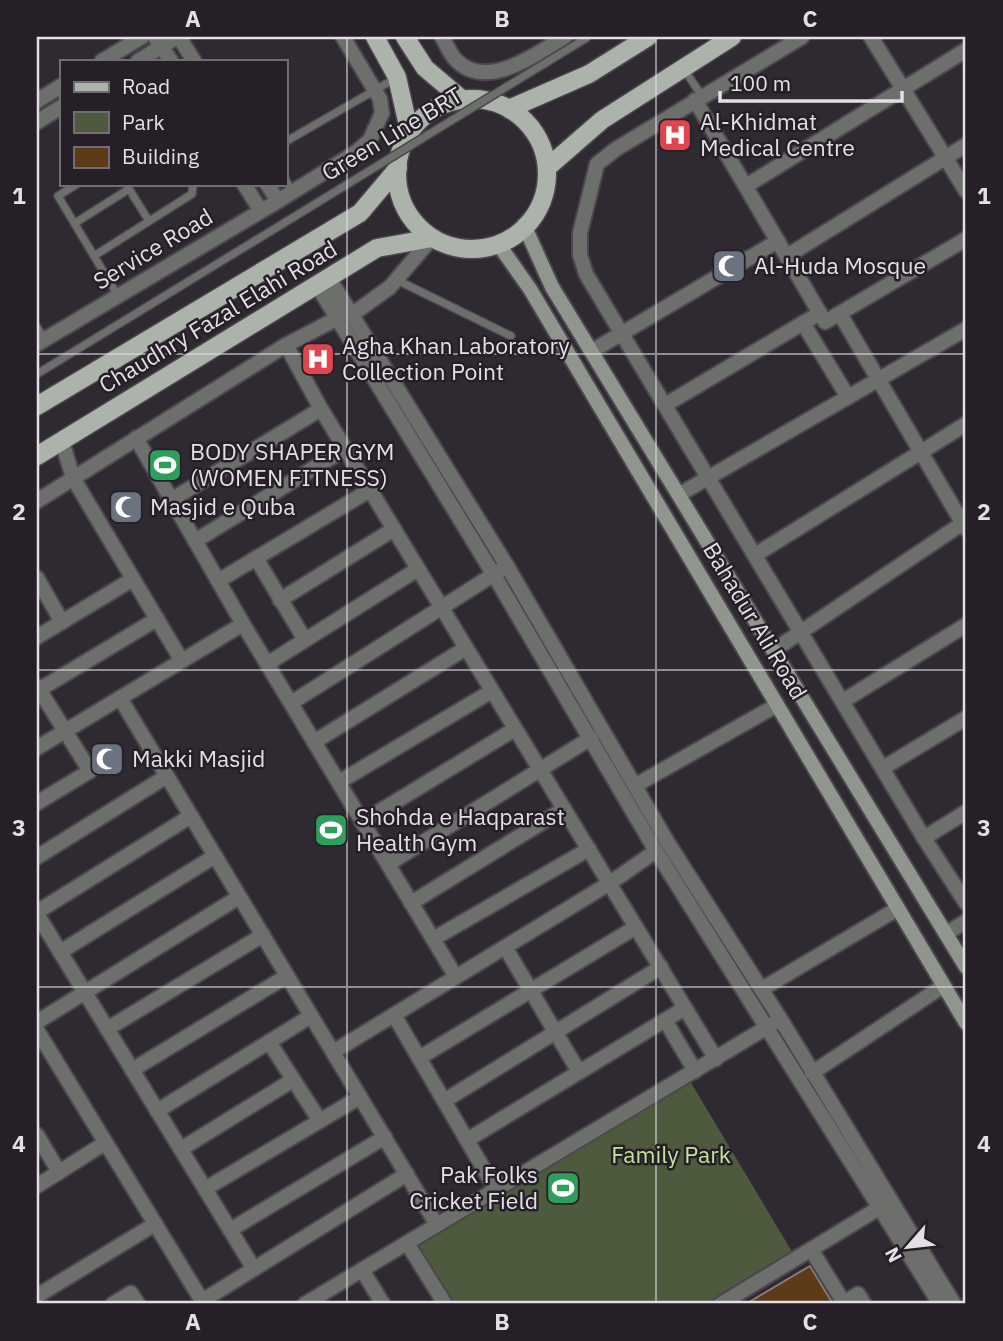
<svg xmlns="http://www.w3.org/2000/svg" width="1003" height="1341" viewBox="0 0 1003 1341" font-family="'IBM Plex Sans',sans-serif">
<rect width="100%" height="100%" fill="#2f2932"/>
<path fill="#4d5a3d" d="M687 1076 797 1260 724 1304H445L408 1243Z"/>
<path fill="#5e3b18" stroke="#897e75" stroke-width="2" d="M810 1266 833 1304H746L781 1283Z"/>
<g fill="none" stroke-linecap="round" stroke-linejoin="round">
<g stroke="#4c464f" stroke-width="10">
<g id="service">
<path d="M683 68 702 96"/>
<path d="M285 142 396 78"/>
<path d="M285 179 292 191"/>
<path d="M77 184 58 196 118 296"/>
<path d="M129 189 149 221"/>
<path d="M75 223 129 189 126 184"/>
<path d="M94 256 192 194 193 184"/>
<path d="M397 280 511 336"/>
<path d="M37 327 44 339"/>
</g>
</g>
<g stroke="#4c464f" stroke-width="18">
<g id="minor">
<path d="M442 37C446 44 450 54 456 60 487 92 537 53 565 37"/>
<path d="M802 37 616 149 597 164 580 233V255L586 274 924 838 966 903"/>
<path d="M871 37 966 191"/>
<path d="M695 100 825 322 966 239"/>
<path d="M746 186 966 50"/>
<path d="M787 256 966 145"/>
<path d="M840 314 966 529"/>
<path d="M803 323 848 397"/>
<path d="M37 344 278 201 355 153 370 140 382 113 380 99 343 37"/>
<path d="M286 345 321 409 716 1059"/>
<path d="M592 351 778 241"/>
<path d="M665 405 820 313"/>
<path d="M136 438 243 624 456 977"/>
<path d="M62 441 73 478 182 661"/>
<path d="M680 494 966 329"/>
<path d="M171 500 321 409"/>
<path d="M37 501 286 345 336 319 353 314 390 287 432 238"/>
<path d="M195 541 345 449"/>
<path d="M755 555 966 424"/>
<path d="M256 558 305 640"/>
<path d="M37 578 62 622"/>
<path d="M218 581 370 490"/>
<path d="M280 600 394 529"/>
<path d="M37 637 133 579"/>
<path d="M774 650 966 521"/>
<path d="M267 664 418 569"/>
<path d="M37 686 90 771 37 803"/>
<path d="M37 691 157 619"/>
<path d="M120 698 437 1225"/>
<path d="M843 701 966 625"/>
<path d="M291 703 507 566"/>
<path d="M314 742 466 648"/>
<path d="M37 748 243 624"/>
<path d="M883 768 966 718"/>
<path d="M339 782 492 691"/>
<path d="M636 785 777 705"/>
<path d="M362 822 515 729"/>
<path d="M924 838 966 812"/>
<path d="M37 857 167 776"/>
<path d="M388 864 591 738"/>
<path d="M411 903 564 809"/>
<path d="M37 912 191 816"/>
<path d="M37 914 254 1269"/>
<path d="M946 934 966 921"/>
<path d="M433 939 589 849"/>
<path d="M505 947 579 1072"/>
<path d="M60 952 215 856"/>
<path d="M762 989 897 909"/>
<path d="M394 1015 496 1190"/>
<path d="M665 1020 695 1071"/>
<path d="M37 1022 239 897"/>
<path d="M107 1029 263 935"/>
<path d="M269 1042 320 1121"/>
<path d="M333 1052 610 883 656 851"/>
<path d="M419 1058 636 927"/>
<path d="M132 1070 287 976"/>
<path d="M812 1073 943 986"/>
<path d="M444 1101 661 967"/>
<path d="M157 1111 311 1016"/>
<path d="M37 1135 59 1172"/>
<path d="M467 1140 685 1008"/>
<path d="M181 1149 293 1080"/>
<path d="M37 1186 105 1143"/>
<path d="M205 1189 360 1097"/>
<path d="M230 1230 385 1137"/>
<path d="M407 1243 445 1304"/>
<path d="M812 1251 844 1303 858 1294 864 1304"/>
<path d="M362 1270 383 1304"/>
<path d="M37 1296 155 1224"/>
<path d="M202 1301 407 1174"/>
<path d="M113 1304 131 1293 138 1304"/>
</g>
</g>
<g stroke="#4c464f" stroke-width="18">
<g id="tertiary">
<path d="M155 37 171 61"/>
<path d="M179 37 194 61"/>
<path d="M102 61 142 37"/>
<path d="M138 61 177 37"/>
<path d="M37 101 61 86"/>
<path d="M37 122 61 107"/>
<path d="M244 184 261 211"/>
<path d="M267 184 278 201"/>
<path d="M329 278 507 566 668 843 781 1020 954 1304"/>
<path d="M317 285 494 575 656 851 940 1304"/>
<path d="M37 1030 204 1304"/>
<path d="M305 1304 774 1023"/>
<path d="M721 1304 884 1205"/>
</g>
</g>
<g stroke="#4c464f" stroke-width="18">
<g id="secondary">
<path d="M524 225 552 287 966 967"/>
<path d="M499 245 530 289 966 1023"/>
</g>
</g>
<g stroke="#4c464f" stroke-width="21">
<g id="primary">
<path d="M375 37 397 77 409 130"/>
<path d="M405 37 425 68 464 101"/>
<circle cx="472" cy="174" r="75"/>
<path d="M509 109 589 74 648 37"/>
<path d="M548 167 602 120 732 37"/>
<path d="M37 406 360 213 398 168"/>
<path d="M37 456 377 248 432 238"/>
</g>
</g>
<use href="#service" stroke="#6c6f6b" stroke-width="7"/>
<use href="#minor" stroke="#6c6f6b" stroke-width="14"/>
<use href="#tertiary" stroke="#6c6f6b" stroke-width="14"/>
<use href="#secondary" stroke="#90968e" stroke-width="14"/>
<use href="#primary" stroke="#acb3aa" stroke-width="18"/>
<g stroke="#4c464f" stroke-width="10" stroke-linecap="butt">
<path id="service-bridge" d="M37 374 588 37"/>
</g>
<use href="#service-bridge" stroke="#6c6f6b" stroke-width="7"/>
</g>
<path fill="none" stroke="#e3dfe5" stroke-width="2" stroke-opacity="0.55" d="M347 37V1304M656 37V1304M37 354H966M37 670H966M37 987H966"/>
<defs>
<g id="hospital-square" transform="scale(1.75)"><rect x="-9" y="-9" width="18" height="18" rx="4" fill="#e0444e" stroke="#261f28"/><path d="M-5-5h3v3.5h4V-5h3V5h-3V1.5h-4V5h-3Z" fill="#fff"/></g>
<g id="mosque-square" transform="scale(1.75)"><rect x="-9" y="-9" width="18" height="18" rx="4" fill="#6b7280" stroke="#261f28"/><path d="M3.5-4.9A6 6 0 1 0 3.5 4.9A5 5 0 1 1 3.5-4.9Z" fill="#fff"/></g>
<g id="stadium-square" transform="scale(1.75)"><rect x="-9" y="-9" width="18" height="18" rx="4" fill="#2e9e5b" stroke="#261f28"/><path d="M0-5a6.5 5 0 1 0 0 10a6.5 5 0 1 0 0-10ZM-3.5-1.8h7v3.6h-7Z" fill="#fff"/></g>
</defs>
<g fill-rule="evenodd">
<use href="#hospital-square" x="675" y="135"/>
<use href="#mosque-square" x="729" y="266"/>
<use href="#hospital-square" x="318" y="359"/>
<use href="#stadium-square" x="165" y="465"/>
<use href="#mosque-square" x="126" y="507"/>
<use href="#mosque-square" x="107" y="759"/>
<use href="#stadium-square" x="331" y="830"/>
<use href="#stadium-square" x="563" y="1188"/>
</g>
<g text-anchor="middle" stroke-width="5" stroke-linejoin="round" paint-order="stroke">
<g font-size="23" fill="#e3dfe5" stroke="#261f28" text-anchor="start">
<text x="700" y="130">Al-Khidmat<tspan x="700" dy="26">Medical Centre</tspan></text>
<text x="754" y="274">Al-Huda Mosque</text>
<text x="342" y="354">Agha Khan Laboratory<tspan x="342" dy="26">Collection Point</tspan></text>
<text x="190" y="460">BODY SHAPER GYM<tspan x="190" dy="26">(WOMEN FITNESS)</tspan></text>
<text x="150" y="515">Masjid e Quba</text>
<text x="132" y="767">Makki Masjid</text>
<text x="356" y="825">Shohda e Haqparast<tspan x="356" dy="26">Health Gym</tspan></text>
<text x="538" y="1183" text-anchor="end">Pak Folks<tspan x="538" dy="26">Cricket Field</tspan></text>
</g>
<g font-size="23" fill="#e3dfe5" stroke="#261f28">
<text transform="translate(392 134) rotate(-31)" y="8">Green Line BRT</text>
<text transform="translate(153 249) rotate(-31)" y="8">Service Road</text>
<text transform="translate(218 317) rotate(-31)" y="8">Chaudhry Fazal Elahi Road</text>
<text transform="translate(755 621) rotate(59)" y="8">Bahadur Ali Road</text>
</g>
<g font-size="23" fill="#c3e29a" stroke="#261f28">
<text x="671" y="1163">Family Park</text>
</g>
</g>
<rect width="1003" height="1341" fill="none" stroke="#261f28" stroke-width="77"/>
<rect x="60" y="60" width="228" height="126" fill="#261f28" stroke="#726c74" stroke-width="2"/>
<rect x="74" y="82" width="35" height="10" fill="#acb3aa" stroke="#726c74" stroke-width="2"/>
<text x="122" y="94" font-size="21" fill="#e3dfe5">Road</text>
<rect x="74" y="112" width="35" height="21" fill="#4d5a3d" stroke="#726c74" stroke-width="2"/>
<text x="122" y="130" font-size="21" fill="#e3dfe5">Park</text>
<rect x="74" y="147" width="35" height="21" fill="#5e3b18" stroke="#726c74" stroke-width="2"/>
<text x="122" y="164" font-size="21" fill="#e3dfe5">Building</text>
<g transform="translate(908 1247) rotate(242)" stroke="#261f28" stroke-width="5" paint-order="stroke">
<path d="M0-5L12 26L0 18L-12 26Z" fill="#e3dfe5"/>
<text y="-10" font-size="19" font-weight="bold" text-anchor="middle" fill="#e3dfe5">N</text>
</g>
<path d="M720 91v10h182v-10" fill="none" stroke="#e3dfe5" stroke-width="3.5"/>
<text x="730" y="91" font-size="21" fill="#e3dfe5" stroke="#261f28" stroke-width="5" paint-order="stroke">100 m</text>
<rect x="38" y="38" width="926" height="1264" fill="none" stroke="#e3dfe5" stroke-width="2.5"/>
<g font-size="23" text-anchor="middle" font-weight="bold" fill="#e3dfe5">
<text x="193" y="27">A</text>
<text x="502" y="27">B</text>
<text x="810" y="27">C</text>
<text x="19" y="204">1</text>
<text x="984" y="204">1</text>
<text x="19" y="520">2</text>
<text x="984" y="520">2</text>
<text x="19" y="836">3</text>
<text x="984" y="836">3</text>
<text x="19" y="1152">4</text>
<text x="984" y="1152">4</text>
<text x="193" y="1330">A</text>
<text x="502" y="1330">B</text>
<text x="810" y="1330">C</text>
</g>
</svg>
